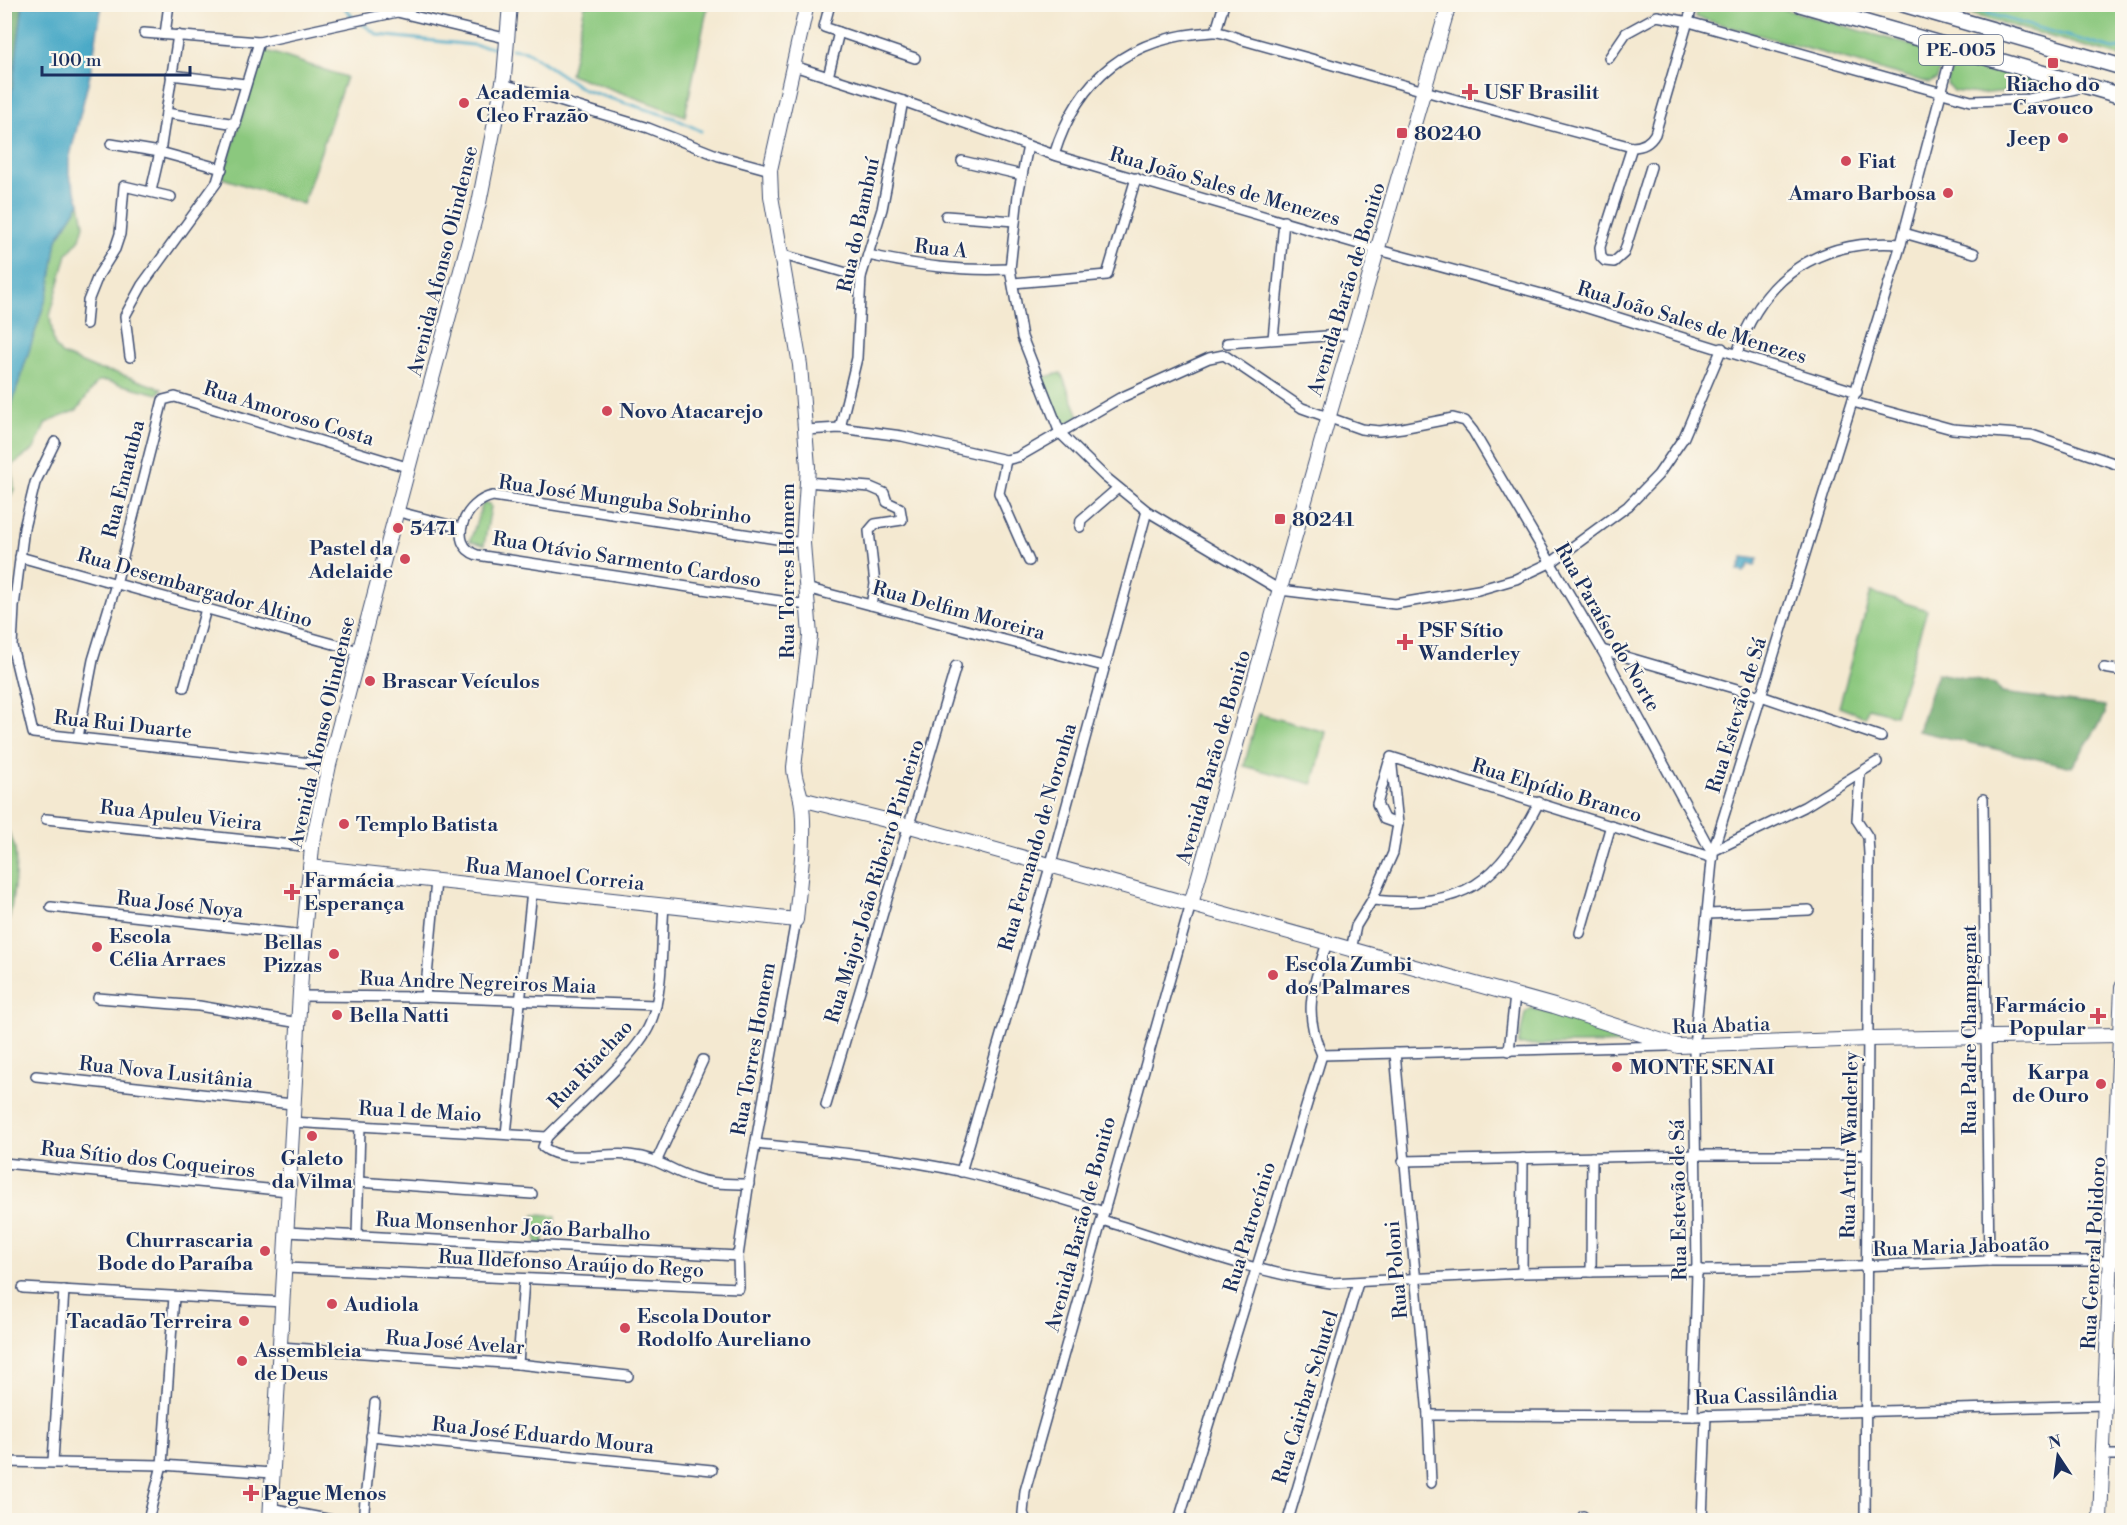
<svg xmlns="http://www.w3.org/2000/svg" width="2127" height="1525" viewBox="0 0 2127 1525" font-family="'Libre Bodoni',serif">
<rect width="100%" height="100%" fill="#fbf7ec"/>
<filter id="ink" filterUnits="userSpaceOnUse"><feTurbulence type="fractalNoise" baseFrequency=".0167" numOctaves="2"/><feDisplacementMap in="SourceGraphic" scale="12" xChannelSelector="R" yChannelSelector="G"/><feConvolveMatrix kernelMatrix="1 2 1 2 8 2 1 2 1" color-interpolation-filters="sRGB"/></filter>
<filter id="wash" filterUnits="userSpaceOnUse"><feTurbulence type="fractalNoise" baseFrequency=".008" numOctaves="4" result="noise"/><feDisplacementMap in="SourceGraphic" scale="24" xChannelSelector="R" yChannelSelector="G"/><feGaussianBlur stdDeviation="1.35" result="paint"/><feColorMatrix in="noise" values="0 0 0 0 0 0 0 0 0 0 0 0 0 0 0 0 0 1.4 0 .05"/><feComposite in="paint" operator="in"/></filter>
<g filter="url(#wash)">
<rect width="100%" height="100%" fill="#f4e9d1"/>
<g fill="#8bc87e" stroke="#537c6e" stroke-width="1.5">
<path d="M585 5H708L685 116 570 74Z"/>
<path d="M1697 5H1770L1939 53 1943 59 1937 79 1929 83 1695 17Z"/>
<path d="M1938 5H2122V57Z"/>
<path d="M264 50 346 77 303 204 222 178Z"/>
<path d="M1961 59 2038 81 2041 85 2039 88 1978 94 1953 91 1947 84 1954 61Z"/>
<path d="M80 203 84 225 80 239 67 254 50 316 54 344 61 354 96 369 118 373 162 389 158 394 107 381H98L77 410 46 423 34 449 12 465 14 489 5 508V425L50 286 57 239Z"/>
<path d="M1061 373 1079 416 1063 426 1041 378Z"/>
<path d="M483 503 490 504 491 507 484 545 470 541Z"/>
<path d="M1871 592 1927 610 1895 715 1868 708 1865 717 1839 707Z"/>
<path d="M1258 714 1326 732 1313 784 1244 766Z"/>
<path d="M4 819C6 829 11 836 14 845 19 862 11 918 5 934Z"/>
<path d="M1531 1008 1647 1042 1648 1043 1518 1045 1525 1013Z"/>
<path d="M534 1215 556 1216 554 1236 543 1235V1245L536 1243Z"/>
</g>
<g fill="#70ac6d" stroke="#466e66" stroke-width="1.5">
<path d="M5 5H23L5 144Z"/>
<path d="M1937 673 1995 684 2002 693 2105 706V715L2072 767 1918 731Z"/>
</g>
<g fill="#46a8c6" stroke="#306c92" stroke-width="1.5">
<path d="M23 5H102L90 75 69 160V175L80 203 57 239 50 286 5 425V144Z"/>
<path d="M1743 557 1758 559 1755 565 1749 564 1744 572 1738 571Z"/>
</g>
<g fill="none" stroke-linecap="round" stroke-linejoin="round">
<g stroke="#46a8c6" stroke-width="3">
<path d="M342 4 354 19"/>
<path d="M1954 4 2113 49 2122 48"/>
<path d="M360 22 378 35 501 48"/>
<path d="M511 49 526 51 584 90 674 118 701 131"/>
</g>
</g>
</g>
<g filter="url(#ink)">
<g fill="none" stroke-linecap="round" stroke-linejoin="round">
<g stroke="#3c4b6f" stroke-width="12">
<g id="street">
<path d="M375 4 397 12 509 39"/>
<path d="M830 4 824 27 915 58"/>
<path d="M1216 31 1224 4"/>
<path d="M144 33 259 42 397 12"/>
<path d="M165 34 169 4"/>
<path d="M1609 58 1626 33 1657 16 1689 22 1971 101 2029 99 2085 87"/>
<path d="M794 66 903 101 1054 155 1379 250 1549 296 1857 392"/>
<path d="M171 75 245 84"/>
<path d="M828 77 839 32"/>
<path d="M503 84 648 128 719 156 770 170"/>
<path d="M166 113 236 124"/>
<path d="M111 144 160 152 222 169"/>
<path d="M1028 146 1018 195 1010 269 1022 337 1060 433 1104 476 1147 511 1280 590 1395 604 1478 590 1516 579 1552 562 1628 506 1658 475 1684 437 1722 348"/>
<path d="M1632 147 1600 247 1601 257 1605 261 1614 262 1624 253 1651 167"/>
<path d="M1054 155C1078 77 1130 36 1213 32 1222 31 1234 37 1243 40 1271 48 1298 55 1326 63 1428 93 1530 120 1632 147 1643 147 1650 143 1655 134L1693 4"/>
<path d="M962 161 1022 175"/>
<path d="M151 191 160 152 178 35"/>
<path d="M946 216 1015 221"/>
<path d="M1904 233 1974 253"/>
<path d="M783 255 861 277"/>
<path d="M868 255C921 266 956 271 1010 269"/>
<path d="M1013 283 1107 275 1136 178"/>
<path d="M86 324 88 301 98 276 115 249 120 234 124 186 171 197"/>
<path d="M1273 339 1284 221"/>
<path d="M1227 343 1354 334"/>
<path d="M1737 353C1763 276 1820 238 1901 244"/>
<path d="M130 357 125 316 142 285 217 182 259 42"/>
<path d="M1853 402 1952 429 2032 435 2122 466"/>
<path d="M840 428 857 358 861 277 882 209 903 101"/>
<path d="M805 430 840 428 902 436 1006 460 1018 457 1120 398 1209 358 1224 355 1302 408 1361 429 1379 431 1402 428 1453 418 1465 421 1473 431 1602 650 1713 855"/>
<path d="M55 442 35 483 24 528 14 607 12 646 33 733 329 765"/>
<path d="M1006 460 999 493 1029 561"/>
<path d="M806 482 870 487 884 493 887 502 900 508 902 520 875 524 869 531 875 584 871 605"/>
<path d="M399 512 461 528"/>
<path d="M1080 527 1081 520 1118 488"/>
<path d="M803 543 493 496C465 501 446 544 477 555L807 605"/>
<path d="M20 557 359 651"/>
<path d="M806 588 1103 666"/>
<path d="M1602 650 1761 696 1881 737"/>
<path d="M2104 668 2122 671"/>
<path d="M184 687 206 609"/>
<path d="M78 737 93 660 116 584 163 400 175 397 410 468"/>
<path d="M1389 762 1377 804 1384 819 1398 824"/>
<path d="M1860 774 1857 820 1868 837 1869 854 1865 1520"/>
<path d="M1983 799 1989 1261"/>
<path d="M46 819 312 847"/>
<path d="M1713 851 1804 807 1877 762"/>
<path d="M1372 900C1465 909 1498 883 1539 802"/>
<path d="M664 905C661 941 664 992 650 1024 638 1054 572 1111 547 1137L543 1147C564 1164 604 1152 629 1155 660 1158 668 1170 694 1178 711 1184 730 1184 749 1184"/>
<path d="M51 907 304 935"/>
<path d="M1708 914 1809 910"/>
<path d="M1580 933 1611 825"/>
<path d="M1351 950 1356 926 1372 900 1393 853 1398 824 1391 757 1713 858"/>
<path d="M299 996 425 997 656 1005"/>
<path d="M425 997 436 881"/>
<path d="M98 998 199 1006 299 1023"/>
<path d="M1509 1051 1515 995"/>
<path d="M1395 1053 1428 1415 1431 1483"/>
<path d="M1322 1055 1667 1046"/>
<path d="M36 1076 292 1104"/>
<path d="M826 1105 956 666"/>
<path d="M291 1122 547 1137"/>
<path d="M506 1134 532 891"/>
<path d="M756 1144C825 1151 895 1157 964 1172 1011 1183 1057 1197 1104 1212"/>
<path d="M657 1160 703 1060"/>
<path d="M1403 1161 1695 1155H1865"/>
<path d="M4 1163 288 1191"/>
<path d="M961 1172 1050 867 1147 511"/>
<path d="M358 1182 532 1194"/>
<path d="M1102 1220C1177 1243 1253 1273 1331 1283L1522 1273 1780 1269 1989 1261H2122"/>
<path d="M287 1232 738 1256"/>
<path d="M357 1236 360 1126"/>
<path d="M286 1268 739 1288 738 1256 750 1174 796 920"/>
<path d="M1591 1272 1592 1157"/>
<path d="M1522 1273 1523 1158"/>
<path d="M23 1288 283 1302"/>
<path d="M280 1347 518 1364 628 1376"/>
<path d="M518 1364 524 1279"/>
<path d="M1428 1415 1693 1416 2105 1405"/>
<path d="M1693 1416 1697 1270 1694 1046 1713 851 1901 244 1953 48"/>
<path d="M371 1436 712 1470"/>
<path d="M2103 1455H2122"/>
<path d="M53 1461 64 1290"/>
<path d="M4 1462 162 1465 272 1473"/>
<path d="M270 1508 332 1520"/>
<path d="M1583 1516V1520"/>
<path d="M148 1520 162 1465 174 1297"/>
<path d="M363 1520 375 1403"/>
<path d="M1026 1520 1023 1513 1025 1491 1191 904"/>
<path d="M1179 1520 1322 1055C1302 1011 1313 987 1327 943"/>
<path d="M1288 1520 1358 1283"/>
<path d="M1702 1520 1706 1415"/>
</g>
</g>
<g stroke="#3c4b6f" stroke-width="16">
<g id="secondary">
<path d="M801 799 910 826 1554 1006 1678 1046 1869 1039 2120 1035"/>
<path d="M310 867 796 920C799 884 807 834 801 799 799 788 794 779 794 767L810 636 803 543 808 467 800 365 771 196 770 170 807 4"/>
<path d="M1191 904 1328 419 1449 4"/>
<path d="M270 1520 302 957 312 847 329 765 479 203 504 77 510 4"/>
<path d="M2100 1520 2122 987"/>
</g>
</g>
<g stroke="#3c4b6f" stroke-width="18">
<g id="primary">
<path d="M1800 4 2122 96"/>
<path d="M1903 4 2122 67"/>
</g>
</g>
<use href="#street" stroke="#fff" stroke-width="9"/>
<use href="#secondary" stroke="#fff" stroke-width="14"/>
<use href="#primary" stroke="#fff" stroke-width="15"/>
</g>
</g>
<g fill="#d1495b" stroke="#fbf7ec" stroke-width="2">
<rect x="2047" y="57" width="12" height="12" rx="3"/>
<path d="M1467 83h6v6h6v6h-6v6h-6v-6h-6v-6h6z"/>
<circle cx="464" cy="103" r="6"/>
<rect x="1396" y="127" width="12" height="12" rx="3"/>
<circle cx="2063" cy="138" r="6"/>
<circle cx="1846" cy="161" r="6"/>
<circle cx="1948" cy="193" r="6"/>
<circle cx="607" cy="411" r="6"/>
<rect x="1274" y="513" width="12" height="12" rx="3"/>
<circle cx="398" cy="528" r="6"/>
<circle cx="405" cy="559" r="6"/>
<path d="M1402 633h6v6h6v6h-6v6h-6v-6h-6v-6h6z"/>
<circle cx="370" cy="681" r="6"/>
<circle cx="344" cy="824" r="6"/>
<path d="M289 883h6v6h6v6h-6v6h-6v-6h-6v-6h6z"/>
<circle cx="97" cy="947" r="6"/>
<circle cx="334" cy="954" r="6"/>
<circle cx="1273" cy="975" r="6"/>
<circle cx="337" cy="1015" r="6"/>
<path d="M2095 1007h6v6h6v6h-6v6h-6v-6h-6v-6h6z"/>
<circle cx="1617" cy="1067" r="6"/>
<circle cx="2101" cy="1084" r="6"/>
<circle cx="312" cy="1136" r="6"/>
<circle cx="265" cy="1251" r="6"/>
<circle cx="332" cy="1304" r="6"/>
<circle cx="244" cy="1321" r="6"/>
<circle cx="625" cy="1328" r="6"/>
<circle cx="242" cy="1361" r="6"/>
<path d="M248 1484h6v6h6v6h-6v6h-6v-6h-6v-6h6z"/>
</g>
<g text-anchor="middle" stroke-width="4.5" stroke-linejoin="round" paint-order="stroke">
<rect fill="#fbf7ec" stroke="#5e6b89" stroke-width="1.5" x="1919" y="35" width="84" height="30" rx="4.5"/>
<g font-size="18" font-weight="bold" fill="#1b2f5e">
<text x="1961" y="56">PE-005</text>
</g>
<g font-size="20" font-weight="bold" fill="#1b2f5e" stroke="#fbf7ec" text-anchor="start">
<text x="2053" y="91" text-anchor="middle">Riacho do<tspan x="2053" dy="23">Cavouco</tspan></text>
<text x="476" y="99">Academia<tspan x="476" dy="23">Cleo Frazão</tspan></text>
<text x="1484" y="99">USF Brasilit</text>
<text x="1414" y="140">80240</text>
<text x="2051" y="145" text-anchor="end">Jeep</text>
<text x="1858" y="168">Fiat</text>
<text x="1936" y="200" text-anchor="end">Amaro Barbosa</text>
<text x="619" y="418">Novo Atacarejo</text>
<text x="1292" y="526">80241</text>
<text x="410" y="535">5471</text>
<text x="393" y="555" text-anchor="end">Pastel da<tspan x="393" dy="23">Adelaide</tspan></text>
<text x="1418" y="637">PSF Sítio<tspan x="1418" dy="23">Wanderley</tspan></text>
<text x="382" y="688">Brascar Veículos</text>
<text x="356" y="831">Templo Batista</text>
<text x="304" y="887">Farmácia<tspan x="304" dy="23">Esperança</tspan></text>
<text x="109" y="943">Escola<tspan x="109" dy="23">Célia Arraes</tspan></text>
<text x="322" y="949" text-anchor="end">Bellas<tspan x="322" dy="23">Pizzas</tspan></text>
<text x="1285" y="971">Escola Zumbi<tspan x="1285" dy="23">dos Palmares</tspan></text>
<text x="2086" y="1012" text-anchor="end">Farmácio<tspan x="2086" dy="23">Popular</tspan></text>
<text x="349" y="1022">Bella Natti</text>
<text x="1629" y="1074">MONTE SENAI</text>
<text x="2089" y="1079" text-anchor="end">Karpa<tspan x="2089" dy="23">de Ouro</tspan></text>
<text x="312" y="1165" text-anchor="middle">Galeto<tspan x="312" dy="23">da Vilma</tspan></text>
<text x="253" y="1247" text-anchor="end">Churrascaria<tspan x="253" dy="23">Bode do Paraíba</tspan></text>
<text x="344" y="1311">Audiola</text>
<text x="637" y="1323">Escola Doutor<tspan x="637" dy="23">Rodolfo Aureliano</tspan></text>
<text x="232" y="1328" text-anchor="end">Tacadão Terreira</text>
<text x="254" y="1357">Assembleia<tspan x="254" dy="23">de Deus</tspan></text>
<text x="263" y="1500">Pague Menos</text>
</g>
<g font-size="20" fill="#1b2f5e" stroke="#fbf7ec">
<text transform="translate(1225 186) rotate(16)" y="7">Rua João Sales de Menezes</text>
<text transform="translate(858 225) rotate(-78)" y="7">Rua do Bambuí</text>
<text transform="translate(941 248) rotate(6)" y="7">Rua A</text>
<text transform="translate(442 261) rotate(-76)" y="7">Avenida Afonso Olindense</text>
<text transform="translate(1346 289) rotate(-73)" y="7">Avenida Barão de Bonito</text>
<text transform="translate(1692 322) rotate(17)" y="7">Rua João Sales de Menezes</text>
<text transform="translate(289 413) rotate(17)" y="7">Rua Amoroso Costa</text>
<text transform="translate(123 479) rotate(-76)" y="7">Rua Ematuba</text>
<text transform="translate(625 499) rotate(8)" y="7">Rua José Munguba Sobrinho</text>
<text transform="translate(627 559) rotate(9)" y="7">Rua Otávio Sarmento Cardoso</text>
<text transform="translate(787 571) rotate(-90)" y="7">Rua Torres Homem</text>
<text transform="translate(195 587) rotate(16)" y="7">Rua Desembargador Altino</text>
<text transform="translate(959 610) rotate(15)" y="7">Rua Delfim Moreira</text>
<text transform="translate(1608 627) rotate(60)" y="7">Rua Paraíso do Norte</text>
<text transform="translate(1736 715) rotate(-73)" y="7">Rua Estevão de Sá</text>
<text transform="translate(123 724) rotate(6)" y="7">Rua Rui Duarte</text>
<text transform="translate(321 732) rotate(-77)" y="7">Avenida Afonso Olindense</text>
<text transform="translate(1213 757) rotate(-74)" y="7">Avenida Barão de Bonito</text>
<text transform="translate(1557 790) rotate(17)" y="7">Rua Elpídio Branco</text>
<text transform="translate(181 815) rotate(6)" y="7">Rua Apuleu Vieira</text>
<text transform="translate(1037 837) rotate(-74)" y="7">Rua Fernando de Noronha</text>
<text transform="translate(555 874) rotate(6)" y="7">Rua Manoel Correia</text>
<text transform="translate(874 881) rotate(-73)" y="7">Rua Major João Ribeiro Pinheiro</text>
<text transform="translate(180 904) rotate(6)" y="7">Rua José Noya</text>
<text transform="translate(478 982) rotate(2)" y="7">Rua Andre Negreiros Maia</text>
<text transform="translate(1721 1025) rotate(-2)" y="7">Rua Abatia</text>
<text transform="translate(1969 1030) rotate(-90)" y="7">Rua Padre Champagnat</text>
<text transform="translate(753 1049) rotate(-80)" y="7">Rua Torres Homem</text>
<text transform="translate(590 1064) rotate(-47)" y="7">Rua Riachao</text>
<text transform="translate(166 1072) rotate(6)" y="7">Rua Nova Lusitânia</text>
<text transform="translate(420 1111) rotate(3)" y="7">Rua 1 de Maio</text>
<text transform="translate(1849 1145) rotate(-89)" y="7">Rua Artur Wanderley</text>
<text transform="translate(148 1159) rotate(6)" y="7">Rua Sítio dos Coqueiros</text>
<text transform="translate(1678 1200) rotate(-91)" y="7">Rua Estevão de Sá</text>
<text transform="translate(1080 1224) rotate(-75)" y="7">Avenida Barão de Bonito</text>
<text transform="translate(513 1226) rotate(3)" y="7">Rua Monsenhor João Barbalho</text>
<text transform="translate(1249 1227) rotate(-73)" y="7">Rua Patrocínio</text>
<text transform="translate(1961 1246) rotate(-2)" y="7">Rua Maria Jaboatão</text>
<text transform="translate(2093 1253) rotate(-87)" y="7">Rua General Polidoro</text>
<text transform="translate(571 1263) rotate(3)" y="7">Rua Ildefonso Araújo do Rego</text>
<text transform="translate(1396 1270) rotate(-95)" y="7">Rua Poloni</text>
<text transform="translate(455 1342) rotate(4)" y="7">Rua José Avelar</text>
<text transform="translate(1766 1395) rotate(-2)" y="7">Rua Cassilândia</text>
<text transform="translate(1305 1397) rotate(-73)" y="7">Rua Cairbar Schutel</text>
<text transform="translate(543 1435) rotate(6)" y="7">Rua José Eduardo Moura</text>
</g>
</g>
<rect width="2127" height="1525" fill="none" stroke="#fbf7ec" stroke-width="24"/>
<g transform="translate(2058 1456) rotate(347)" stroke="#fbf7ec" stroke-width="4.5" paint-order="stroke">
<path d="M0-4.5L10 22L0 15L-10 22Z" fill="#1b2f5e"/>
<text y="-9" font-size="16" font-weight="bold" text-anchor="middle" fill="#1b2f5e">N</text>
</g>
<path d="M42 66v9h148v-9" fill="none" stroke="#1b2f5e" stroke-width="3"/>
<text x="51" y="66" font-size="18" fill="#1b2f5e" stroke="#fbf7ec" stroke-width="4.5" paint-order="stroke">100 m</text>
</svg>
